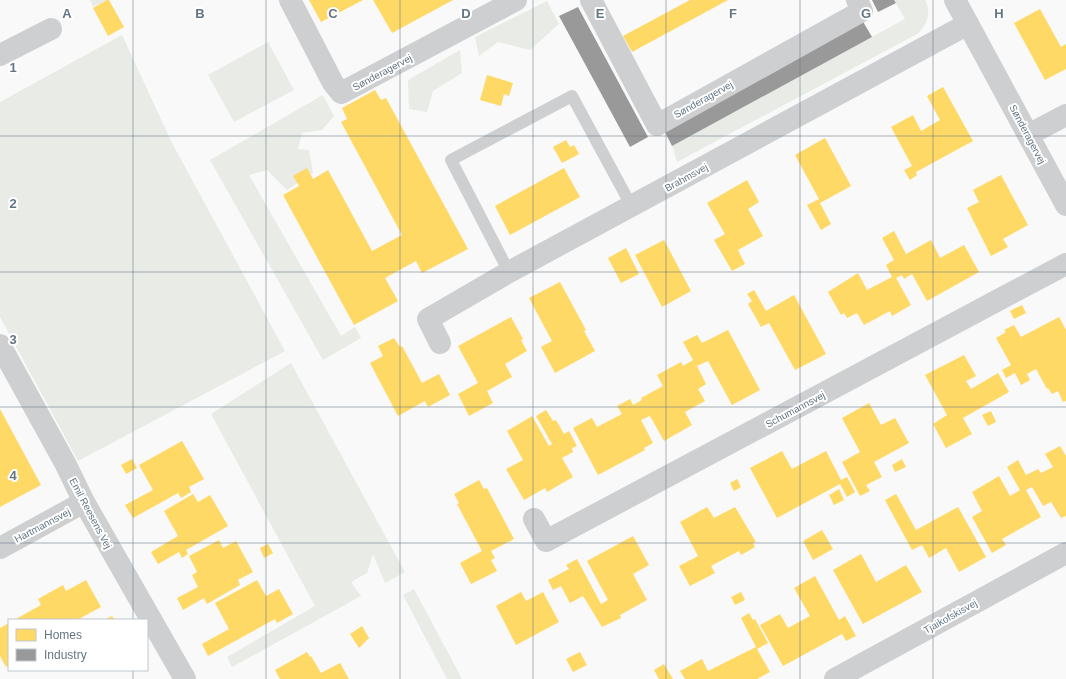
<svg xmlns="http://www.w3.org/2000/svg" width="1066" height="679" viewBox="0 0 1066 679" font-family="Helvetica,sans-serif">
<rect width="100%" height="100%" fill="#f9f9f9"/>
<g fill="#e8ebe6">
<path d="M90 0H107L93 7Z"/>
<path d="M894 0H925C932 13 927 23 919 33L677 162 672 144 905 19Z"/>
<path d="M547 1 559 24 530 50 498 42 479 56 475 37Z"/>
<path d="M122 35 172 143 285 351 78 461 0 317V102Z"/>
<path d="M268 42 294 90 234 122 208 75Z"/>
<path d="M460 50 462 73 433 91 427 112 409 109 408 80Z"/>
<path d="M323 95 334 116 322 130 302 133 298 149 309 150 313 173 287 190 267 170 249 175 341 336 355 327 361 338 323 360 210 160Z"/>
<path d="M291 363 405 572 385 583 373 554 367 573 351 582 361 596 232 667 227 657 315 606 211 414Z"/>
<path d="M414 589 462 679H447L403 595Z"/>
</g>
<g fill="#ffd966">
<path d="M107 0H109L124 27 108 36 93 8Z"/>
<path d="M309 0H363L321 22Z"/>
<path d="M373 0H453L392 33Z"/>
<path d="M690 0H728L632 52 623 36Z"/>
<path d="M1040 9 1061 47 1066 44V69L1045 80 1014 23Z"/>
<path d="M487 75 513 83 509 96 504 94 501 106 480 100Z"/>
<path d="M943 87 973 141 916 172 917 175 910 180 904 170 912 166 891 127 913 115 921 131 940 120 927 96Z"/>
<path d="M375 90 381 100 386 98 468 249 422 273 416 261 385 278 398 301 354 325 283 195 299 186 293 176 307 168 313 179 328 170 372 251 402 235 341 122 347 119 342 108Z"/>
<path d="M825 138 851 186 820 203 831 224 821 230 807 205 819 199 795 155Z"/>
<path d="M566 140 570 147 574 145 579 154 562 163 553 147Z"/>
<path d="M564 168 580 197 510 235 495 206Z"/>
<path d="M1001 175 1028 225 1003 239 1008 247 991 256 967 208 979 202 973 190Z"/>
<path d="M747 180 759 202 748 209 763 236 738 250 745 264 732 271 714 240 725 234 707 203Z"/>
<path d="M894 231 906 254 931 240 940 258 964 245 979 272 927 301 912 274 904 279 902 275 896 278 911 305 892 316 890 311 864 325 857 313 847 318 844 313 841 315 828 292 858 273 867 290 892 277 886 265 894 260 882 238Z"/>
<path d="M664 240 691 291 662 307 635 255Z"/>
<path d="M626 248 639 274 621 283 608 258Z"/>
<path d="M560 282 586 330 584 331 595 351 555 373 541 347 552 341 529 298Z"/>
<path d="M754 290 766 311 794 295 826 354 795 370 769 323 761 327 748 304 752 301 747 294Z"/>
<path d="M1022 305 1026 313 1014 319 1010 311Z"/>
<path d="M511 317 523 339 521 340 527 351 505 364 512 377 487 391 493 403 469 416 458 394 478 383 458 346Z"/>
<path d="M1059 317 1066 330V401L1063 402 1058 391 1052 394 1048 388 1047 389 1036 369 1027 374 1030 380 1021 385 1015 373 1006 378 1002 370 1011 365 996 338 1006 332 1004 330 1014 325 1021 337Z"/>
<path d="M728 330 760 390 732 405 708 361 697 366 706 384 698 389 705 401 685 412 692 425 664 441 650 416 641 420 653 443 644 448 645 450 598 475 573 428 592 418 597 427 622 414 617 406 630 399 633 405 642 400 641 398 663 386 657 375 681 362 683 366 693 360 683 342 697 335 702 343Z"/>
<path d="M394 338 400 347 402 346 422 383 439 374 450 395 428 407 425 401 398 416 370 363 383 356 378 346Z"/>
<path d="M964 355 976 376 966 381 971 389 998 373 1009 392 963 418 972 434 946 448 933 424 947 415 925 375Z"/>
<path d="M869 403 881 425 895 418 909 443 874 462 882 477 866 485 870 491 860 496 842 462 860 452 842 418Z"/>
<path d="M0 409 41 485 0 507Z"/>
<path d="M546 410 553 421 556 420 564 434 569 431 577 446 572 448 573 452 562 458 573 477 547 492 545 488 524 500 506 469 523 460 507 431 532 416 549 446 552 444 536 416Z"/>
<path d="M991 411 996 422 988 426 982 415Z"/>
<path d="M182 441 204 479 189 487 191 492 181 498 178 493 133 518 125 505 153 490 139 465Z"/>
<path d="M1060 446 1066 456V516L1061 518 1051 502 1043 506 1032 487 1026 490 1041 517 1002 539 1006 545 992 553 972 517 982 511 972 492 999 476 1010 496 1020 490 1007 467 1018 460 1026 475 1038 469 1041 473 1053 467 1045 454Z"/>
<path d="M782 451 792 469 826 451 841 480 847 477 855 492 847 497 840 484 777 518 750 468Z"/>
<path d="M132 459 137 468 126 474 121 465Z"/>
<path d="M902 459 906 467 895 472 892 465Z"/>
<path d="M737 479 741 487 734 491 730 483Z"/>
<path d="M479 480 484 489 487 488 514 539 491 551 495 558 491 560 497 571 471 584 460 563 482 551 457 504 459 503 454 494Z"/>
<path d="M839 489 844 500 834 505 829 495Z"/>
<path d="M193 494 198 502 210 495 228 526 186 550 188 554 182 558 179 552 158 564 151 552 178 536 164 511Z"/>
<path d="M896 494 916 530 958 507 986 557 959 572 946 548 929 558 922 545 912 550 885 500Z"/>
<path d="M707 507 714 518 735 507 756 542 753 543 755 547 741 555 739 551 711 566 715 573 690 586 679 566 698 556 680 522Z"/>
<path d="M822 530 833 549 813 560 803 541Z"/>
<path d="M633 536 649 565 633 574 647 600 620 615 621 618 602 627 583 596 570 603 561 586 553 590 548 580 569 569 566 565 577 559 601 604 608 600 587 561Z"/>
<path d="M219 540 223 548 236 541 253 572 238 580 240 585 207 604 204 598 183 610 177 598 198 587 192 575 197 572 189 556Z"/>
<path d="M268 544 273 553 264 558 260 548Z"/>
<path d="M861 554 876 582 906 565 922 592 863 624 833 570Z"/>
<path d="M815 576 839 620 845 616 856 636 846 641 842 634 783 666 760 625 780 614 788 628 810 616 794 588Z"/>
<path d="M86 580 101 607 77 620H14L41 605 38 599 63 585 66 591Z"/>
<path d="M257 580 266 596 279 589 293 614 277 623 275 619 208 656 202 644 229 629 215 603Z"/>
<path d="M521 592 526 601 543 592 559 622 516 645 496 606Z"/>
<path d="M741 592 745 600 735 605 731 597Z"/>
<path d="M749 613 753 620 755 619 768 643 757 649 770 672 757 679H685L680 671 702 659 708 671 756 647 741 618Z"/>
<path d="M112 616 115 620H104Z"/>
<path d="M9 623V665L6 667 0 656V628Z"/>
<path d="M362 626 369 638 359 648 350 634Z"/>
<path d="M307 652 310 657 311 656 321 673 340 663 349 679H280L275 670Z"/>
<path d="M580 652 587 665 573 672 566 659Z"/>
<path d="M664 664 673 679H659L654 670Z"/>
</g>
<g fill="#999">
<path d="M872 0H894L896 3 878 12Z"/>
<path d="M578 7 648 137 630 147 559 16Z"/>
<path d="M862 20 872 37 672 146 663 128Z"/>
</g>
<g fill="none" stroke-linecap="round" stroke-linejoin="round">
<path stroke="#cecfd0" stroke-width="12" d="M509 272 451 160 572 96 632 207"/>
<g stroke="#cecfd0" stroke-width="22">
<path d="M290 0 333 83 341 93 516 0"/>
<path d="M591 0 657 125 862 11 857 0"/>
<path d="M955 0 1066 205"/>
<path d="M0 55 51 29"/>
<path d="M1028 135 1066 115"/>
<path d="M440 343 428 319 509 272 968 24"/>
<path d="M0 345 65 463 84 502 185 679"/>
<path d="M534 519 546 541 1066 264"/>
<path d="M0 548 84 502"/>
<path d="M835 679 1066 553"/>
</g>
</g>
<path fill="none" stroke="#657683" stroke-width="1" stroke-opacity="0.55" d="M133 0V620M266 0V679M400 0V679M533 0V679M666 0V679M800 0V679M933 0V679M0 136H1066M0 272H1066M0 407H1066M0 543H1066M133 670V679"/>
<g text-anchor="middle" stroke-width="4" stroke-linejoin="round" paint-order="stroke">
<g font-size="10" fill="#657683" stroke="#fff">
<text transform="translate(382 72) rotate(-28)" y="4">Sønderagervej</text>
<text transform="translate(703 99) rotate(-29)" y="4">Sønderagervej</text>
<text transform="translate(1028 134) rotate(62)" y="4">Sønderagervej</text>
<text transform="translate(686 177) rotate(-29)" y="4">Brahmsvej</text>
<text transform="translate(795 409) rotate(-28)" y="4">Schumannsvej</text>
<text transform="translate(91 513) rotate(62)" y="4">Emil Reesens Vej</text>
<text transform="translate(42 525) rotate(-28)" y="4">Hartmannsvej</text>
<text transform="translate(950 616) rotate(-29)" y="4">Tjaikofskisvej</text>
</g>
</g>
<g font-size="13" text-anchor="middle" font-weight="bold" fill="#657683" stroke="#fff" stroke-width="4" stroke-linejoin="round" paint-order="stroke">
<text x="67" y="18">A</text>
<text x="200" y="18">B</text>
<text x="333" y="18">C</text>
<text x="466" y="18">D</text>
<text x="600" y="18">E</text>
<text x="733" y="18">F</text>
<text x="866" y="18">G</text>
<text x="999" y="18">H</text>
<text x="13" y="72">1</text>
<text x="13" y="208">2</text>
<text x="13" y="344">3</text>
<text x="13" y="480">4</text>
</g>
<rect x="8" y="619" width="140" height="52" fill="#ffffff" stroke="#c1c8cd"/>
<rect x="16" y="629" width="20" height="12" fill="#ffd966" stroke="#c1c8cd"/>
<text x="44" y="639" font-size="12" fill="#657683">Homes</text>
<rect x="16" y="649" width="20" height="12" fill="#999999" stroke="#c1c8cd"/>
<text x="44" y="659" font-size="12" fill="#657683">Industry</text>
</svg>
